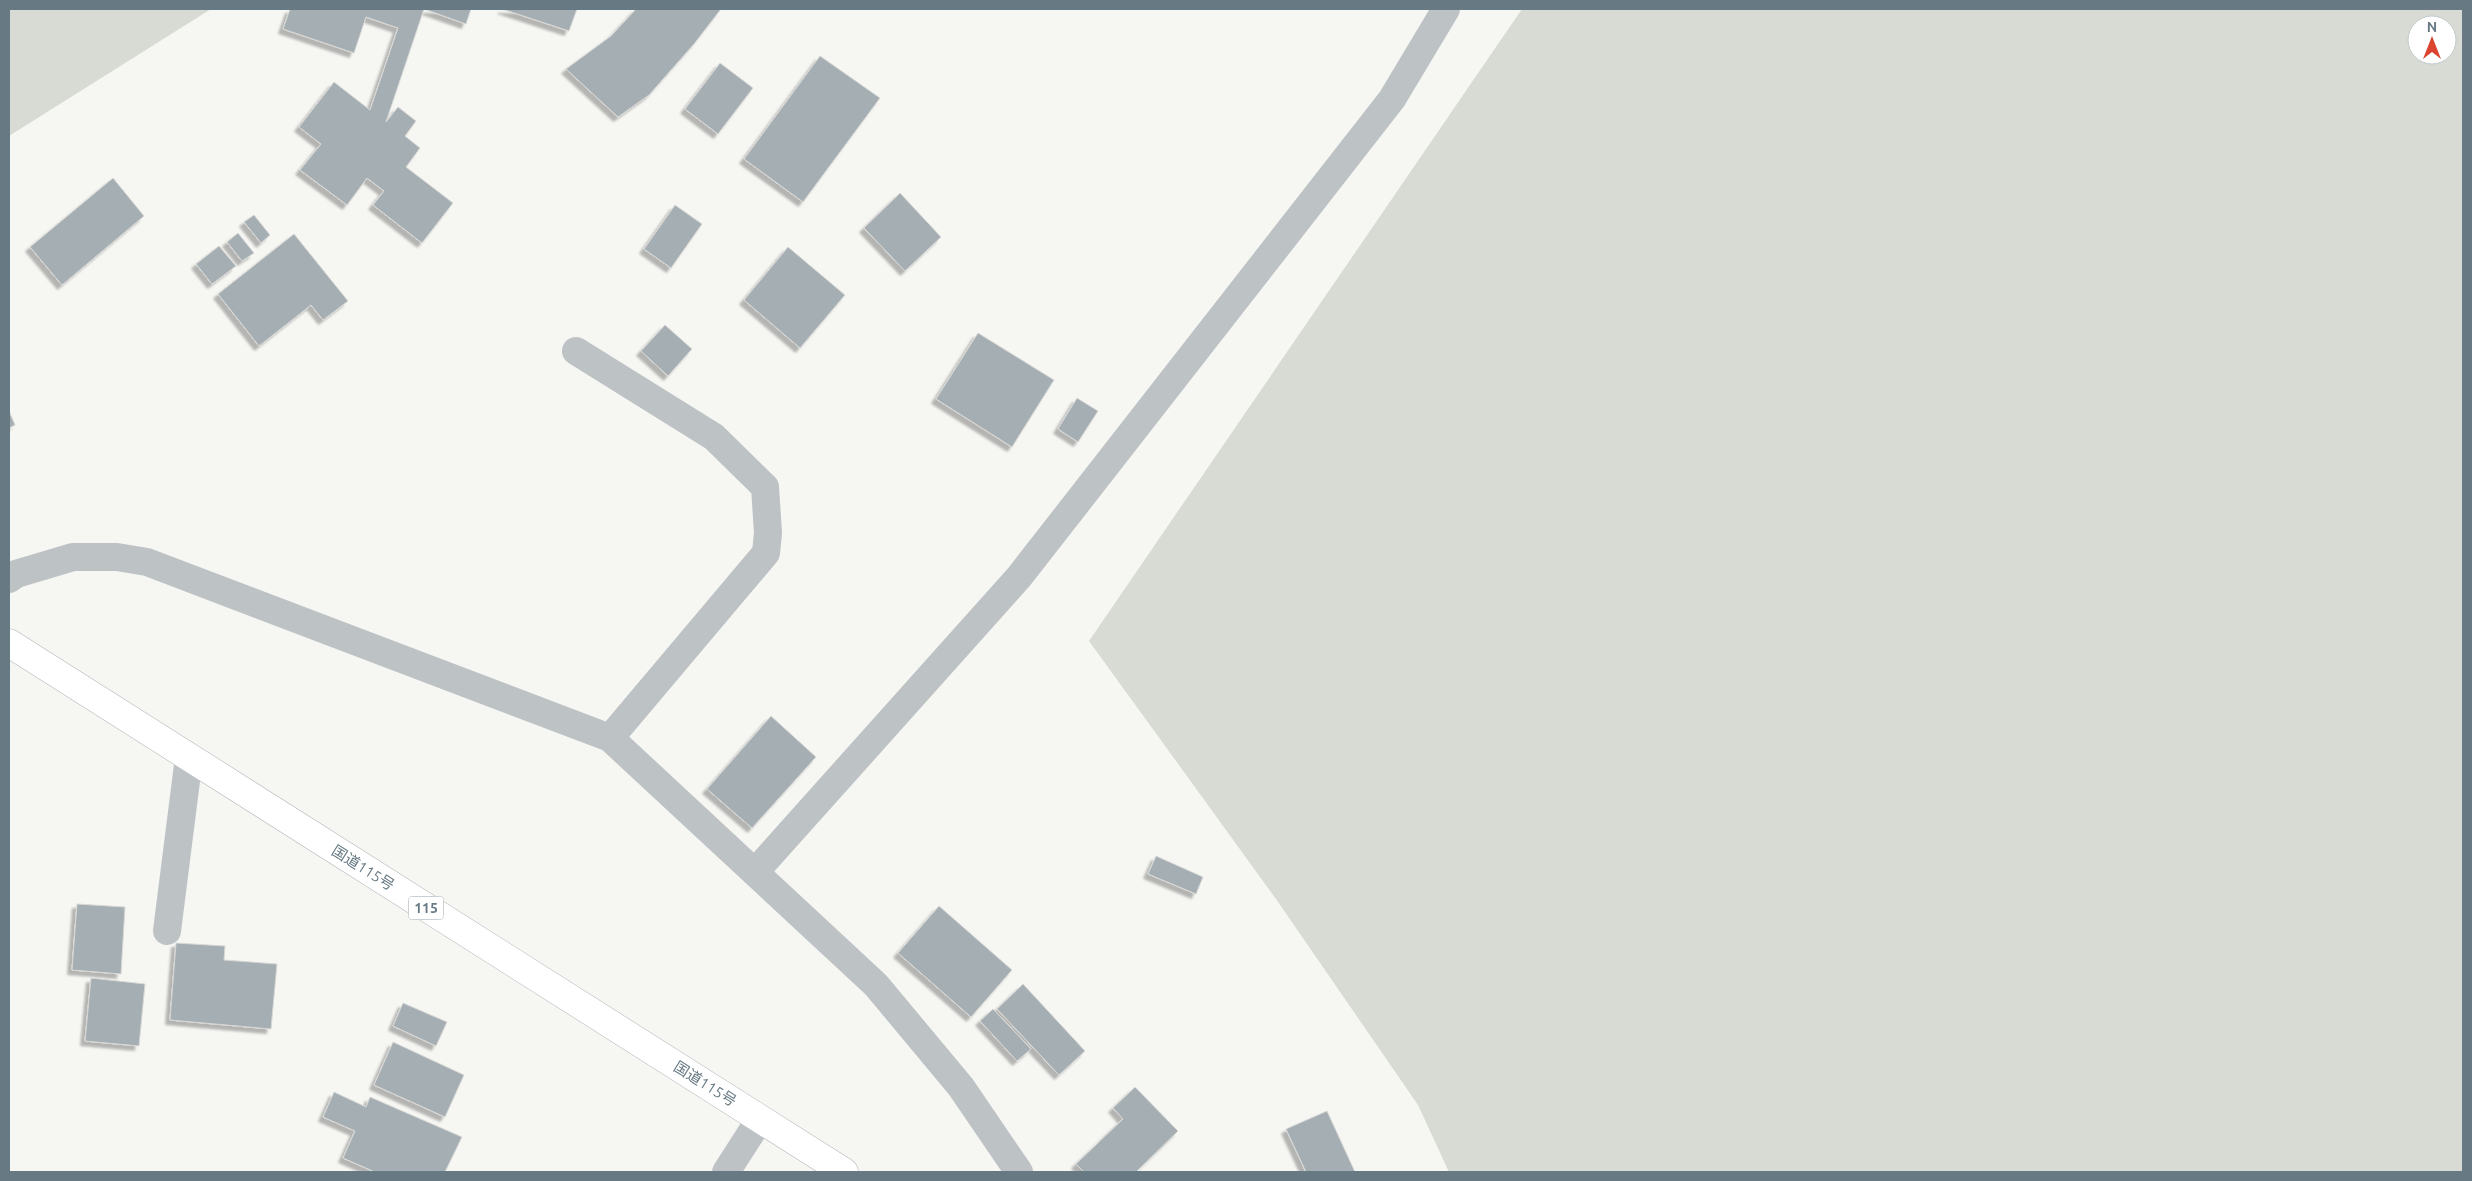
<svg xmlns="http://www.w3.org/2000/svg" width="2472" height="1181" viewBox="0 0 2472 1181" font-family="Ubuntu,'Noto Sans JP',sans-serif">
<defs>
<filter id="shadow"><feDropShadow dx="-4.5" dy="4.5" stdDeviation="1" flood-color="#0004"/></filter>
</defs>
<rect width="100%" height="100%" fill="#f6f6f3"/>
<g fill="#d7dbd3" fill-rule="evenodd">
<path d="M9 9H211L9 136Z"/>
<path d="M1522 9H2463V1172H1449L1418 1105 1276 899 1089 641ZM2417 25H2447V55H2417Z"/>
</g>
<g fill="#a5aeb3" stroke="#d8d8d6" filter="url(#shadow)">
<path d="M290 9H471L466 24 424 9 386 122 398 107 416 121 405 136 420 148 406 167 453 203 422 243 373 205 384 191 367 178 347 205 300 170 321 144 299 127 334 82 370 110 398 28 366 17 354 53 283 29Z"/>
<path d="M502 9H577L569 31Z"/>
<path d="M636 9H721L694 44 649 95 618 117 566 69 611 36Z"/>
<path d="M820 56 880 98 803 202 744 159Z"/>
<path d="M720 63 753 88 718 134 685 109Z"/>
<path d="M113 178 144 216 62 285 30 247Z"/>
<path d="M900 193 941 237 905 271 864 228Z"/>
<path d="M675 205 702 224 671 268 644 249Z"/>
<path d="M254 215 270 235 261 243 244 222Z"/>
<path d="M238 233 254 253 242 261 227 242Z"/>
<path d="M294 234 348 301 323 320 311 305 259 346 218 294Z"/>
<path d="M219 246 236 266 212 284 196 264Z"/>
<path d="M788 247 845 295 800 348 744 300Z"/>
<path d="M665 325 692 349 668 376 641 351Z"/>
<path d="M978 333 1054 380 1012 447 936 399Z"/>
<path d="M1077 398 1098 411 1078 442 1058 429Z"/>
<path d="M9 411 15 425 9 428Z"/>
<path d="M771 716 816 757 752 828 707 789Z"/>
<path d="M1156 856 1203 877 1196 894 1148 874Z"/>
<path d="M77 904 125 907 121 974 72 970Z"/>
<path d="M939 906 1012 970 971 1017 898 953Z"/>
<path d="M176 943 225 946 224 960 277 964 271 1029 170 1020Z"/>
<path d="M91 978 145 984 139 1046 85 1041Z"/>
<path d="M1023 984 1085 1051 1059 1075 997 1009Z"/>
<path d="M403 1003 447 1022 436 1046 393 1026Z"/>
<path d="M993 1009 1031 1049 1017 1061 980 1021Z"/>
<path d="M393 1042 464 1075 445 1117 374 1085Z"/>
<path d="M1135 1087 1178 1131 1136 1172H1084L1076 1164 1123 1119 1113 1108Z"/>
<path d="M334 1092 366 1107 370 1097 462 1137 445 1172H375L343 1158 355 1131 323 1117Z"/>
<path d="M1327 1111 1355 1172H1306L1286 1129Z"/>
</g>
<g fill="none" stroke-linecap="round" stroke-linejoin="round">
<g stroke="#b1b6b8" stroke-width="29">
<path id="highway" d="M9 643 844 1172"/>
</g>
<g stroke="#bdc2c5" stroke-width="28">
<path d="M9 579 16 574 73 557H117L147 562 610 738 766 553 768 533 765 487 714 437 576 351"/>
<path d="M610 738 876 985 961 1087 1019 1172"/>
<path d="M755 872 1019 577 1392 99 1446 9"/>
<path d="M167 931 189 757"/>
<path d="M726 1172 760 1119"/>
</g>
<use href="#highway" stroke="#fff" stroke-width="28"/>
</g>
<g text-anchor="middle" stroke-width="5" stroke-linejoin="round" paint-order="stroke">
<rect fill="#fff" stroke="#95a1a8" stroke-width="1" x="408.5" y="896.5" width="35" height="23" rx="4"/>
<g font-size="14" font-weight="bold" fill="#677983">
<text x="426" y="913">115</text>
</g>
<g font-size="15" fill="#677983" stroke="#fff">
<text transform="translate(363 868) rotate(32)" y="5">国道115号</text>
<text transform="translate(705 1084) rotate(32)" y="5">国道115号</text>
</g>
</g>
<rect width="2472" height="1181" fill="none" stroke="#677983" stroke-width="20"/>
<g transform="translate(2432 40)"><circle r="24" fill="#ffffff" stroke="#c2c9cd"/>
<path d="M0-4L9 19L0 12L-9 19Z" fill="#db452f"/>
<text y="-8" font-size="14" font-weight="bold" text-anchor="middle" fill="#677983">N</text>
</g>
</svg>
